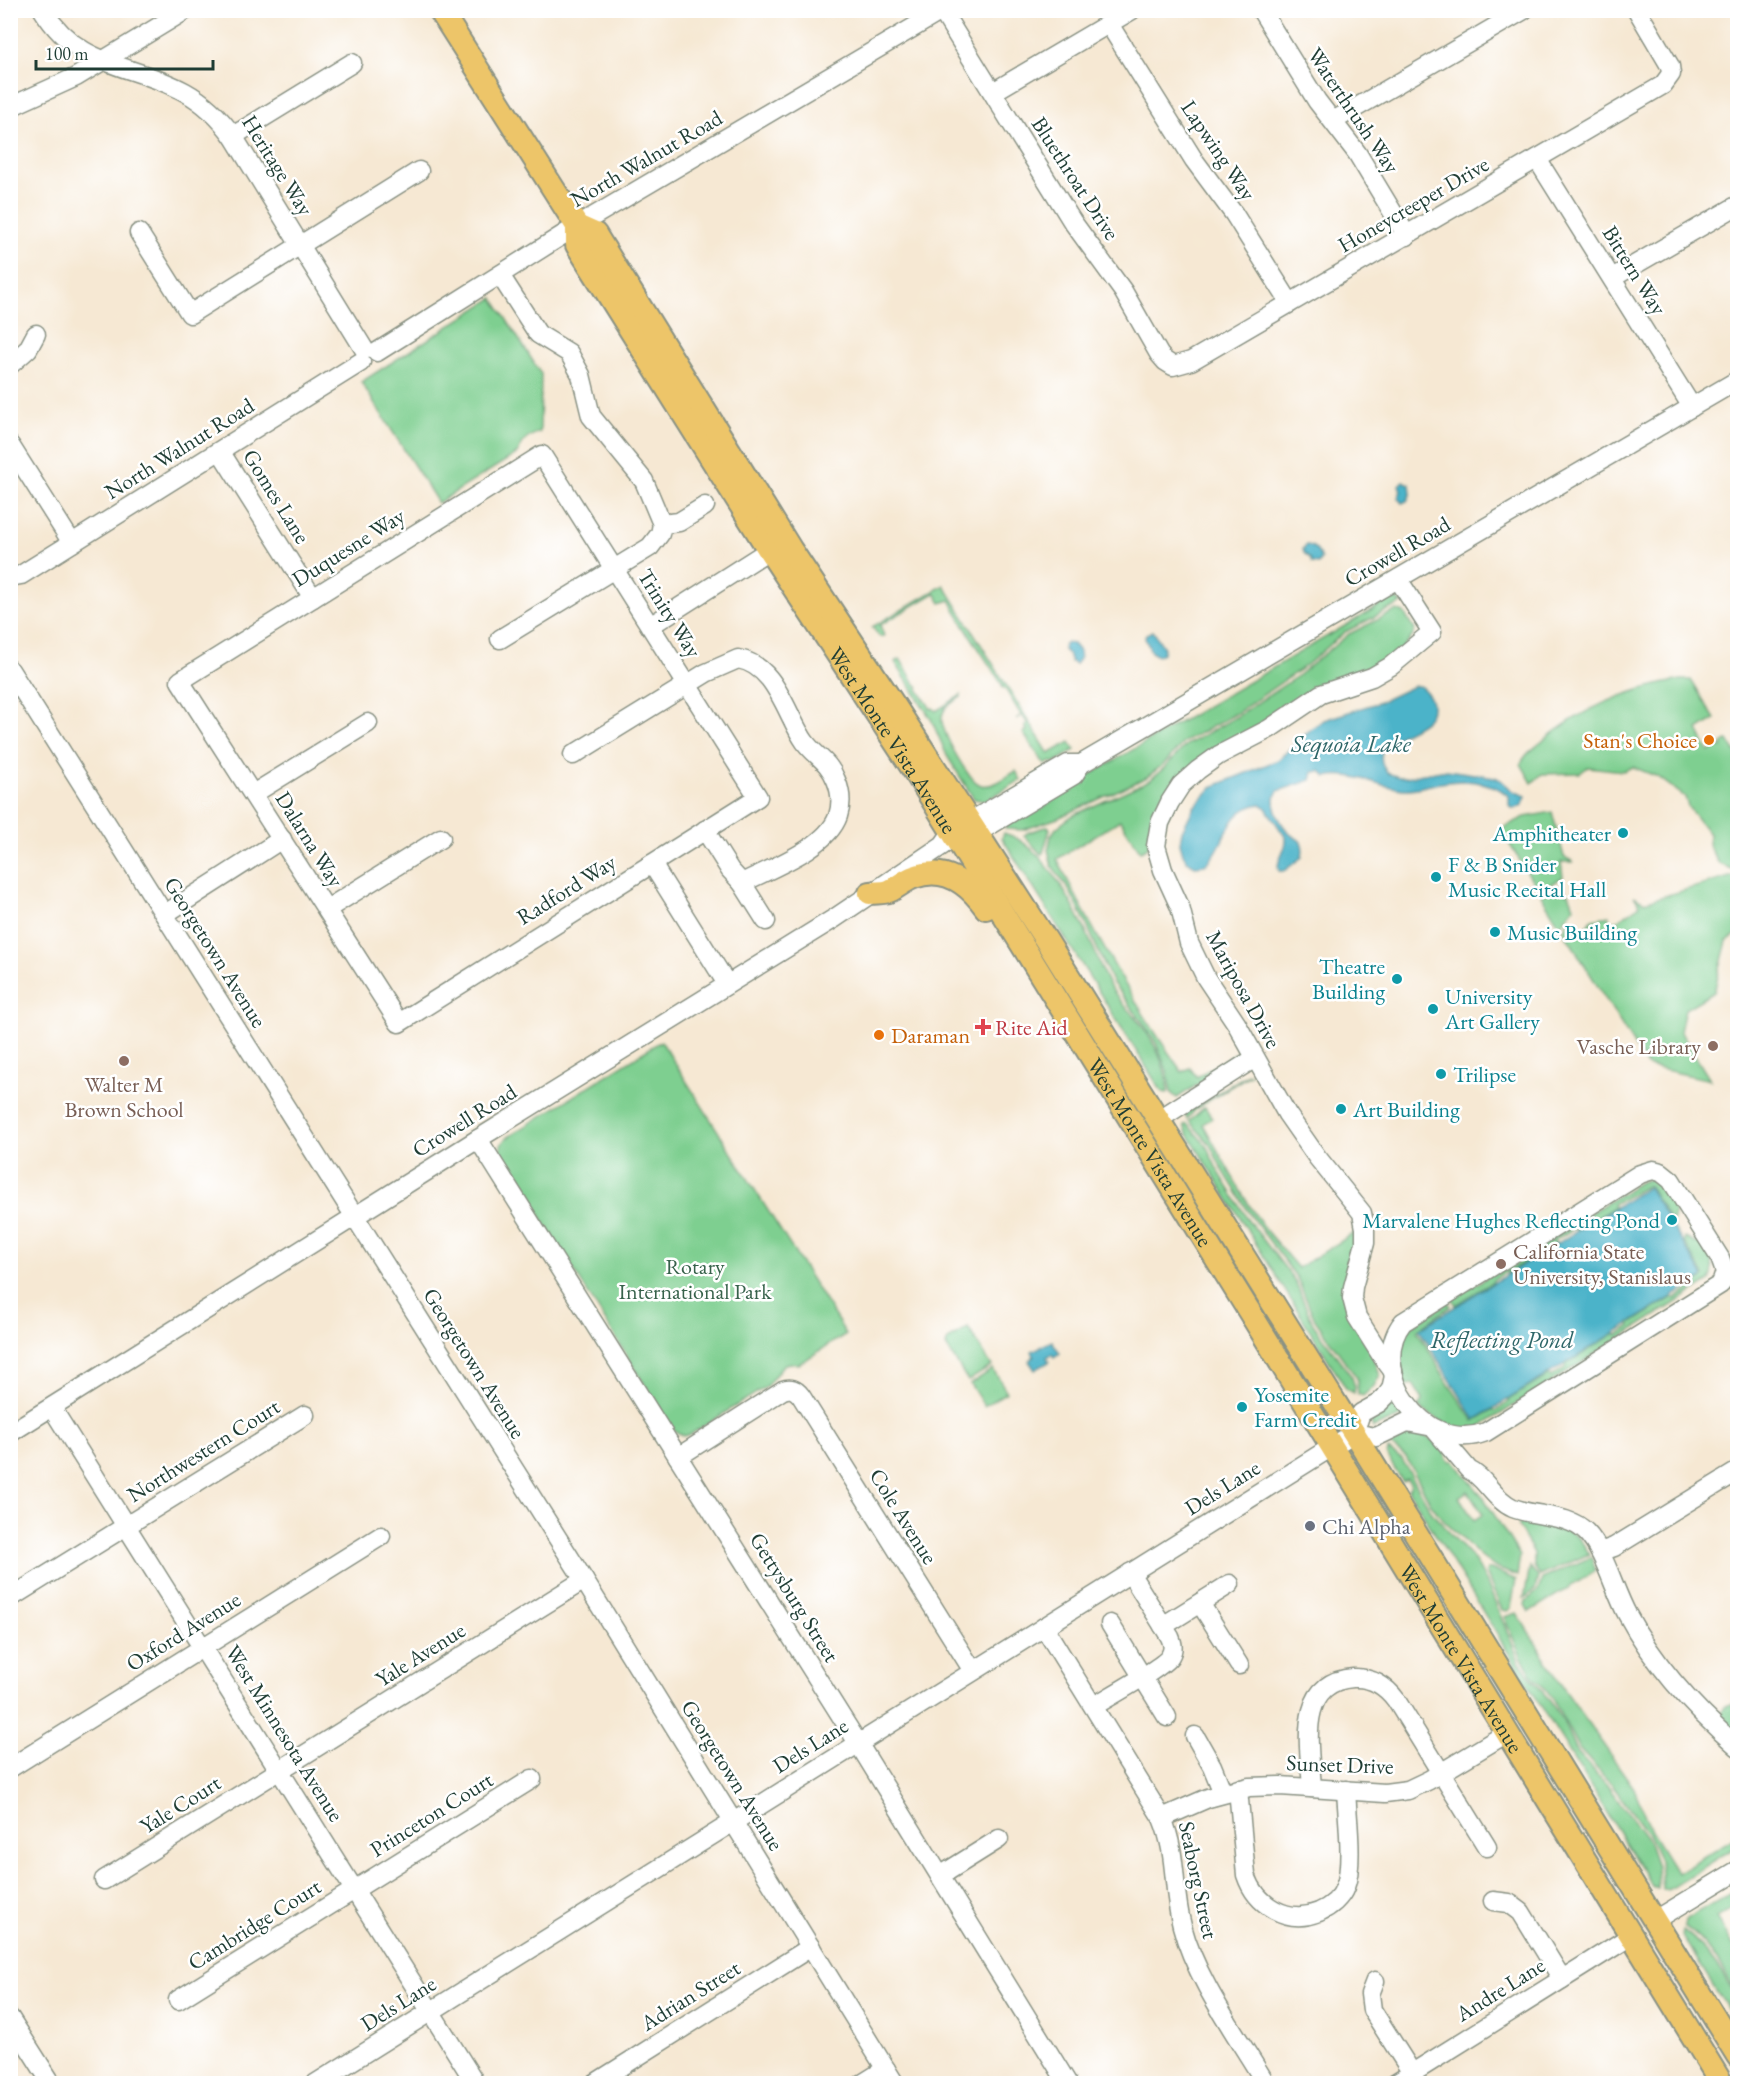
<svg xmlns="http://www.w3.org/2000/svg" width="1748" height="2094" viewBox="0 0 1748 2094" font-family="'EB Garamond',serif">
<rect width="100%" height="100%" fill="#fff"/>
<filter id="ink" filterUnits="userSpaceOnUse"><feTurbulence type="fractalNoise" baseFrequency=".0167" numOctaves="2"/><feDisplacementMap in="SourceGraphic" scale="12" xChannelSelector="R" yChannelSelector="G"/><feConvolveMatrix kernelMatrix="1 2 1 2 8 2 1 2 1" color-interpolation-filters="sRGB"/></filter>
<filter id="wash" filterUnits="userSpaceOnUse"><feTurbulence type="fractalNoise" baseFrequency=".008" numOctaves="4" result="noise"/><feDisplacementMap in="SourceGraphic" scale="24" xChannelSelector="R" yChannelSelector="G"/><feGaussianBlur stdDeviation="1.35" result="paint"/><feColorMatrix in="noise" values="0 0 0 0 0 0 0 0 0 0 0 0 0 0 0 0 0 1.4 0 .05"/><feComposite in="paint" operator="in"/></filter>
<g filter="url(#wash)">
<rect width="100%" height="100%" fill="#f6e8d3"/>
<g fill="#7ecf90" stroke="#4e8662" stroke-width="1.5" fill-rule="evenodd">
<path d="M493 298 541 374 540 432C528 436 522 441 518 453L438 503 361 382Z"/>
<path d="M944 585 1049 754 1070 742 1075 750 1054 763 1050 762 1045 765 1023 733 1027 730 1025 726 1028 724 1022 715 1016 719 1021 715 1006 690 1002 687 1003 686 964 626 950 600 941 603 935 593 880 625 884 636 880 637 872 627Z"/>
<path d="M1396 599 1402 603 1345 632 1308 664 1237 713 1184 742 1164 764 1147 777 1058 818 1023 830 1005 829 1006 824 1389 600Z"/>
<path d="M1397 610 1404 613 1415 630 1412 637 1397 654 1274 718 1205 756 1147 848 1140 851 1120 820 1057 859C1094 933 1134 1004 1182 1072L1190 1068 1197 1077 1239 1051 1236 1042 1238 1041 1242 1050 1240 1057 1177 1098 1171 1093 1167 1071 1156 1043 1140 1019 1112 982 1085 921 1069 890 1052 866 1048 850 1051 836 1056 828 1072 816 1150 780 1164 768 1186 745 1236 717 1296 677 1349 634Z"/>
<path d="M900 659 914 682 919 687 918 689 931 709 933 708 936 711 961 695V697L946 707C943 712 941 716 942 721 944 735 967 780 981 785 993 788 1006 777 1016 771L1021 780 985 801 974 799 947 756 931 719 895 662Z"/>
<path d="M1681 680H1691L1715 719 1698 730 1709 752 1719 746 1721 748 1723 747 1722 744 1728 740 1737 755V871L1719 864 1708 845 1709 834 1688 807 1685 797 1658 777 1633 767 1623 771 1588 767 1580 773 1542 774 1532 783 1521 764C1523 756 1532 750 1539 744 1580 709 1628 689 1681 680Z"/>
<path d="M1552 812 1564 857 1574 862H1561L1563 877 1539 891 1500 829 1525 817Z"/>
<path d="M1048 826 1050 829 1043 853 1041 854 1024 836 1027 833Z"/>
<path d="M1004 833C1044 844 1076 909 1092 945 1098 957 1101 970 1108 983 1115 996 1126 1007 1136 1018 1153 1039 1167 1066 1168 1093L1162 1092 1002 838Z"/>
<path d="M1733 876 1737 877V934L1727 941 1714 992 1685 1009 1680 1031 1710 1080 1647 1066 1563 930 1568 922 1583 932 1592 919 1609 916 1611 922 1618 920 1640 905 1634 896 1644 902Z"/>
<path d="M1563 884 1566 893H1569L1574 907 1560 926 1541 895Z"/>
<path d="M661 1041 846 1334 799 1364 789 1363 783 1365 766 1387 691 1434 684 1436 673 1430 502 1155C499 1147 501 1142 508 1137Z"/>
<path d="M1248 1074H1251L1197 1108 1187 1119 1185 1115 1187 1112Z"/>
<path d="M1205 1107 1212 1118 1203 1124 1240 1190 1263 1227 1298 1268 1359 1230 1348 1284 1380 1375 1374 1386 1363 1396 1358 1394 1357 1378 1315 1320 1297 1278 1253 1219 1221 1167 1209 1143 1189 1121Z"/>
<path d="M1187 1124 1206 1145 1217 1169 1249 1221 1295 1281 1313 1324 1352 1377 1355 1387 1354 1393 1349 1390H1347L1186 1131 1184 1125Z"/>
<path d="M1650 1179 1658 1180 1667 1187 1664 1189 1668 1195 1671 1194 1676 1202 1673 1220H1670L1648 1185 1613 1204 1614 1207 1577 1230 1575 1228 1554 1240 1555 1243 1507 1273 1505 1272 1493 1280V1282L1456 1305 1452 1299 1640 1182Z"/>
<path d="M1685 1238 1695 1243H1702C1710 1257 1717 1266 1710 1281L1480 1427 1459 1432 1418 1407 1423 1400 1413 1384 1405 1386 1399 1353 1405 1331 1448 1302 1451 1306 1417 1330 1448 1383 1474 1421 1494 1409 1496 1411 1509 1402 1508 1400 1549 1375 1551 1377 1566 1367 1565 1365 1615 1333 1617 1335 1631 1326 1630 1324 1673 1297 1675 1299 1689 1290 1688 1288 1705 1277 1684 1242Z"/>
<path d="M968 1328 992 1366 968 1381 946 1346 948 1340Z"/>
<path d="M993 1369 1007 1392 984 1406 970 1384Z"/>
<path d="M1396 1399 1407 1414 1373 1428 1370 1419 1387 1409Z"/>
<path d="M1408 1434C1425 1433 1435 1441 1446 1451V1457L1449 1461H1454L1485 1500 1520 1556 1517 1576 1496 1568 1481 1557 1442 1519 1431 1504 1406 1457 1390 1445 1391 1441ZM1468 1491 1483 1514 1474 1520 1459 1497Z"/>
<path d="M1388 1450 1402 1459 1433 1514 1475 1561 1487 1583 1520 1663 1550 1701 1563 1721 1577 1753 1606 1784 1648 1840 1657 1866 1658 1888 1652 1886 1408 1490 1411 1485 1407 1479 1402 1481 1387 1456Z"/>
<path d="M1525 1521C1553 1527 1576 1525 1589 1554L1540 1576 1534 1566V1553L1518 1526 1520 1523Z"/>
<path d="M1591 1557 1596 1571 1529 1612 1525 1605 1526 1601 1538 1591 1542 1579Z"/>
<path d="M1530 1567 1538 1577 1535 1590 1524 1598Z"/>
<path d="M1491 1569 1516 1580 1511 1608 1507 1611 1502 1610 1486 1573 1487 1570Z"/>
<path d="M1517 1613 1564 1689 1634 1788 1651 1831 1677 1873 1737 1836V1846L1673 1887 1667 1890 1662 1889 1660 1860 1648 1834 1612 1785 1579 1749 1552 1697 1534 1677 1522 1659 1504 1617Z"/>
<path d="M1737 1702V1734L1718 1716 1726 1706Z"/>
<path d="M1729 1894H1737V1905L1717 1918 1737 1953V1994C1722 1969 1709 1942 1684 1926L1685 1920Z"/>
<path d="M1683 1930C1700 1941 1731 1982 1737 2001 1739 2007 1738 2017 1737 2024L1682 1935Z"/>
</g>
<g fill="#4bb3c9" stroke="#35787e" stroke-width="1.5">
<path d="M1403 481 1410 484 1411 493 1407 501 1402 503 1398 498 1401 491 1399 485Z"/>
<path d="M1306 545C1314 545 1319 552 1321 559L1318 564 1312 563 1310 558 1304 553 1303 549Z"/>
<path d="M1153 631 1164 648 1163 653 1158 656 1151 652 1145 638 1146 634Z"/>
<path d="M1067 643 1073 644 1079 651 1080 659 1076 664 1071 662 1068 654 1064 650 1063 647Z"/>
<path d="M1414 686H1420C1426 691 1432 697 1432 705 1435 735 1360 732 1387 773L1399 777H1406L1447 770 1495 777 1501 780 1513 791 1526 796 1523 804C1519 808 1513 811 1509 805V796C1489 779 1459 779 1435 784 1425 786 1413 790 1403 789 1377 786 1352 771 1326 777L1321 771 1313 772 1311 780 1278 791 1274 798C1274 811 1281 824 1289 833 1293 837 1298 838 1301 842 1304 847 1303 852 1302 857L1284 871H1279C1275 860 1287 850 1286 838L1266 808 1261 804C1224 809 1228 846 1205 865L1195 866 1187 861 1183 854 1180 843 1182 831 1194 807 1212 787 1278 760 1312 728 1324 720 1380 702Z"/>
<path d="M1648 1187 1704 1277 1475 1420 1419 1329Z"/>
<path d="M1052 1341 1060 1353 1054 1357 1052 1354 1047 1357 1049 1362 1035 1370 1029 1361 1034 1356 1032 1351Z"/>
</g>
</g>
<g filter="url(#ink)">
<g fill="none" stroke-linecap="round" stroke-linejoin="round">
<g stroke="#8a9284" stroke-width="21">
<g id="minor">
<path d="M43 10C79 69 132 63 185 92 205 103 220 118 233 136L364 349"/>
<path d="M1261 10 1317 101 1357 153 1407 236"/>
<path d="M942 11 1072 221 1123 291 1159 354 1165 361 1173 366 1191 361 1663 85 1671 74 1670 66 1637 10"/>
<path d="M1109 24 1194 160 1234 214 1290 303"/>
<path d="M993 92 1132 10"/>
<path d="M10 107 76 77 186 10"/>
<path d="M1333 121 1524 10"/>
<path d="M233 136 352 63"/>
<path d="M1537 159 1692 407"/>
<path d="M139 233 190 314 419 171"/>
<path d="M1612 278 1738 205"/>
<path d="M377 352 577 226 943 10"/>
<path d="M10 365 28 349 36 334"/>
<path d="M10 445 72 543"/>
<path d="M220 451 313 598"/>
<path d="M542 455 758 797 399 1023 180 681Z"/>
<path d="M662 524 679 522 705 506"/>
<path d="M10 577 21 575 361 362"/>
<path d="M650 626 769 550"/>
<path d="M500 639 650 547 660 534 662 524 644 481 591 416 581 375 569 353 538 334 500 275"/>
<path d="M10 670 584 1580 895 2084"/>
<path d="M573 755 706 673 738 659C776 665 786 715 805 742 816 757 828 760 836 780 841 792 842 804 838 816 827 848 771 868 742 883L730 870 705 830"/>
<path d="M253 794 368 723"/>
<path d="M967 839 1074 775 1081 764 1738 380"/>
<path d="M652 864 727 984"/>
<path d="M742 883 766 921"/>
<path d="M327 909 441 838"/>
<path d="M165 914 282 839"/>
<path d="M1158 1120 1255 1058"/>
<path d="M478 1139 858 1743 1068 2084"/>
<path d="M1653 1170 1661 1172 1671 1180 1720 1258 1725 1272 1721 1284 1486 1432C1423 1456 1366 1368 1403 1322L1640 1174Z"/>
<path d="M1393 1371 1381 1355 1357 1317 1352 1298 1353 1287 1365 1243V1228L1362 1213 1317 1157 1287 1114 1236 1023 1206 978 1189 943 1180 907 1163 870 1156 846 1160 823 1170 802 1181 785 1198 770 1219 755 1269 729 1321 694 1372 677 1391 666 1432 632 1398 579"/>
<path d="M52 1408 476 2084"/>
<path d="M1435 1430 1469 1470C1485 1477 1493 1499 1513 1508 1536 1517 1569 1514 1586 1532 1604 1550 1614 1590 1627 1614 1655 1666 1693 1708 1738 1747"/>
<path d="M10 1433 478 1139 835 918 943 845 952 832 1068 764H1081"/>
<path d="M1354 1433 1376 1437 1407 1422 1428 1426"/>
<path d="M1354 1433 1361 1413 1379 1403 1386 1396 1391 1389 1394 1376"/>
<path d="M678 1457 783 1390C790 1387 796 1389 801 1396L973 1671"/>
<path d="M1600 1552 1614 1547 1738 1471"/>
<path d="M10 1598 305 1415"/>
<path d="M1200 1603 1239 1665"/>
<path d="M1110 1624 1167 1717"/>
<path d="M1163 1626 1230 1584"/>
<path d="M1044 1627 1162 1818C1178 1857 1172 1889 1182 1926 1196 1980 1237 2035 1266 2084"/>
<path d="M1094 1706C1107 1698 1165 1666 1170 1656 1174 1649 1173 1644 1170 1637L1130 1573"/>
<path d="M1195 1736 1212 1766 1223 1793"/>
<path d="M10 1768 381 1536"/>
<path d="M1312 1788C1310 1749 1295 1682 1353 1678 1371 1677 1386 1686 1396 1700L1487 1847"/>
<path d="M1238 1789 1246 1875C1256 1905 1287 1925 1319 1912 1330 1907 1341 1898 1345 1887 1354 1865 1347 1815 1346 1790"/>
<path d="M1162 1818 1208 1798 1249 1787 1280 1786 1385 1793 1408 1790 1429 1780 1507 1733"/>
<path d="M940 1876 999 1839"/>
<path d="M104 1880 584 1580"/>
<path d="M1493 1901 1509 1903 1521 1912 1562 1979"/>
<path d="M1654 1921 1738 1870"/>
<path d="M1375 1981 1370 1994 1372 2010 1412 2073"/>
<path d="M178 2000 532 1779"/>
<path d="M10 2018 52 2084"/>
<path d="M315 2084 1354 1433"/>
<path d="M594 2084 811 1947"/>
<path d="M862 2084 886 2069"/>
<path d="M1395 2084 1631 1936"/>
</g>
</g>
<g stroke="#8a9284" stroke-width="26">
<g id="major">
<path id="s1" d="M440 10 577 226V245L769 550 917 775 1249 1311 1722 2084"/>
<path d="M577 226 595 234 598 239 791 550 894 705 1046 940 1354 1433 1738 2056"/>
<path d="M870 893C876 892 884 893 889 891 898 887 905 880 914 877 945 865 969 884 986 908"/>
</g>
</g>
<use href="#minor" stroke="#fff" stroke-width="18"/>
<use href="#major" stroke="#edc569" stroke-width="22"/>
</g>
</g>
<g fill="#e8710a" stroke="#fff" stroke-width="2">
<circle cx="1709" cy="740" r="6"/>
<circle cx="879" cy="1035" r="6"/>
</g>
<g fill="#0f9aa8" stroke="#fff" stroke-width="2">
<circle cx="1623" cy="833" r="6"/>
<circle cx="1436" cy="877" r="6"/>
<circle cx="1495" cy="932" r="6"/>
<circle cx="1397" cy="979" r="6"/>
<circle cx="1433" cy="1009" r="6"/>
<circle cx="1441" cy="1074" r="6"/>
<circle cx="1341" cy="1109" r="6"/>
<circle cx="1672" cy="1220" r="6"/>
<circle cx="1242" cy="1407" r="6"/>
</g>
<path fill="#e0444e" stroke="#fff" stroke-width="2" d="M980 1018h6v6h6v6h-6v6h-6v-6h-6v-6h6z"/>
<g fill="#8d6e63" stroke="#fff" stroke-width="2">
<circle cx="1713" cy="1046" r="6"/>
<circle cx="124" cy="1061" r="6"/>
<circle cx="1501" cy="1264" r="6"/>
</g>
<circle fill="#6b7280" stroke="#fff" stroke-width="2" cx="1310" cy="1526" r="6"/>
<g text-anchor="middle" stroke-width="5" stroke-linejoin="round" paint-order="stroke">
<g font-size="22" fill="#1f3d34" stroke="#fff">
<text transform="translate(1354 110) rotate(56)" y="8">Waterthrush Way</text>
<text transform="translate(1219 150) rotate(56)" y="8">Lapwing Way</text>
<text transform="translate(646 158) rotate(-30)" y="8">North Walnut Road</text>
<text transform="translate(278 165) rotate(58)" y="8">Heritage Way</text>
<text transform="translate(1076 178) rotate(57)" y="8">Bluethroat Drive</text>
<text transform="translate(1413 204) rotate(-30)" y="8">Honeycreeper Drive</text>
<text transform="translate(1635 270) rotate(58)" y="8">Bittern Way</text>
<text transform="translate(179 448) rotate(-32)" y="8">North Walnut Road</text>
<text transform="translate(277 496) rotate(58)" y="8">Gomes Lane</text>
<text transform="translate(348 547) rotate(-32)" y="8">Duquesne Way</text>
<text transform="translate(1397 551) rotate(-30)" y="8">Crowell Road</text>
<text transform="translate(670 613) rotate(58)" y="8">Trinity Way</text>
<text dy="8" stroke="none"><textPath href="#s1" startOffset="862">West Monte Vista Avenue</textPath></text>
<text transform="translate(310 839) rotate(58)" y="8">Dalarna Way</text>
<text transform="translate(566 889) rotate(-32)" y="8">Radford Way</text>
<text transform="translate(216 952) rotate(58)" y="8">Georgetown Avenue</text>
<text transform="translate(1244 989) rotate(61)" y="8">Mariposa Drive</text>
<text transform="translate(464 1120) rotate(-32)" y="8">Crowell Road</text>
<text dy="8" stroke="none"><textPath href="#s1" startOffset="1348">West Monte Vista Avenue</textPath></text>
<text transform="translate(475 1363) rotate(58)" y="8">Georgetown Avenue</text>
<text transform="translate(203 1450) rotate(-32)" y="8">Northwestern Court</text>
<text transform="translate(1222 1487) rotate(-32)" y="8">Dels Lane</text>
<text transform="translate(904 1516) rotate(58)" y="8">Cole Avenue</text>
<text transform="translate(795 1597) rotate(58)" y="8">Gettysburg Street</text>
<text transform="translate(183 1631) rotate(-32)" y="8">Oxford Avenue</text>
<text transform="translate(420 1654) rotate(-32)" y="8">Yale Avenue</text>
<text dy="8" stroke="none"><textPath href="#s1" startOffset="1942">West Monte Vista Avenue</textPath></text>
<text transform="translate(285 1733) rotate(58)" y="8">West Minnesota Avenue</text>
<text transform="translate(810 1745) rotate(-32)" y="8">Dels Lane</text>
<text transform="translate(1340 1764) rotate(2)" y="8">Sunset Drive</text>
<text transform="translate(733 1775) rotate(58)" y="8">Georgetown Avenue</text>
<text transform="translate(180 1804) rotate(-32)" y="8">Yale Court</text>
<text transform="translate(431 1814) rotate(-32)" y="8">Princeton Court</text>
<text transform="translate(1199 1880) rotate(78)" y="8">Seaborg Street</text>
<text transform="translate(254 1924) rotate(-32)" y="8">Cambridge Court</text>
<text transform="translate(1500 1989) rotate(-32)" y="8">Andre Lane</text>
<text transform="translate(690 1995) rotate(-32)" y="8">Adrian Street</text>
<text transform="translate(398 2003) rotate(-32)" y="8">Dels Lane</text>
</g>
<g font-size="22" fill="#c56008" stroke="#fff" text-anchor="end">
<text x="1697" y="748">Stan's Choice</text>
<text x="891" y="1043" text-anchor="start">Daraman</text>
</g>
<g font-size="22" fill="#0d838f" stroke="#fff" text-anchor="start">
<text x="1611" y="841" text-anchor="end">Amphitheater</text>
<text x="1448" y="872">F &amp; B Snider<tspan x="1448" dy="25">Music Recital Hall</tspan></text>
<text x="1507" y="940">Music Building</text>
<text x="1385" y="974" text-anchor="end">Theatre<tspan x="1385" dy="25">Building</tspan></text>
<text x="1445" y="1004">University<tspan x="1445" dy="25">Art Gallery</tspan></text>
<text x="1453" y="1082">Trilipse</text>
<text x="1353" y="1117">Art Building</text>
<text x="1660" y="1228" text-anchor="end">Marvalene Hughes Reflecting Pond</text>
<text x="1254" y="1402">Yosemite<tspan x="1254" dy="25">Farm Credit</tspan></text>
</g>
<g font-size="22" fill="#be3a42" stroke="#fff" text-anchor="start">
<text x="995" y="1035">Rite Aid</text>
</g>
<g font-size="22" fill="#785e54" stroke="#fff" text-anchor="end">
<text x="1701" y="1054">Vasche Library</text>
<text x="124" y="1092" text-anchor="middle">Walter M<tspan x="124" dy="25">Brown School</tspan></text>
<text x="1513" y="1259" text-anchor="start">California State<tspan x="1513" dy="25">University, Stanislaus</tspan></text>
</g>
<g font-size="22" fill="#37624b" stroke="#fff">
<text x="695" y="1274">Rotary<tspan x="695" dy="25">International Park</tspan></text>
</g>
<g font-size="22" fill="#5b616d" stroke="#fff" text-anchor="start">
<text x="1322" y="1534">Chi Alpha</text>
</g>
<g font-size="24" font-style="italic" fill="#2e6668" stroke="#fff">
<text x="1351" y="752">Sequoia Lake</text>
<text x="1502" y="1348">Reflecting Pond</text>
</g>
</g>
<rect width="1748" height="2094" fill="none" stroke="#fff" stroke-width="36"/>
<path d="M36 60v9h177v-9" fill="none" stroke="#1f3d34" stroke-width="3"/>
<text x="45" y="60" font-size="18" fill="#1f3d34" stroke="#ffffff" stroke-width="4.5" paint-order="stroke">100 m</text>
</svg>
